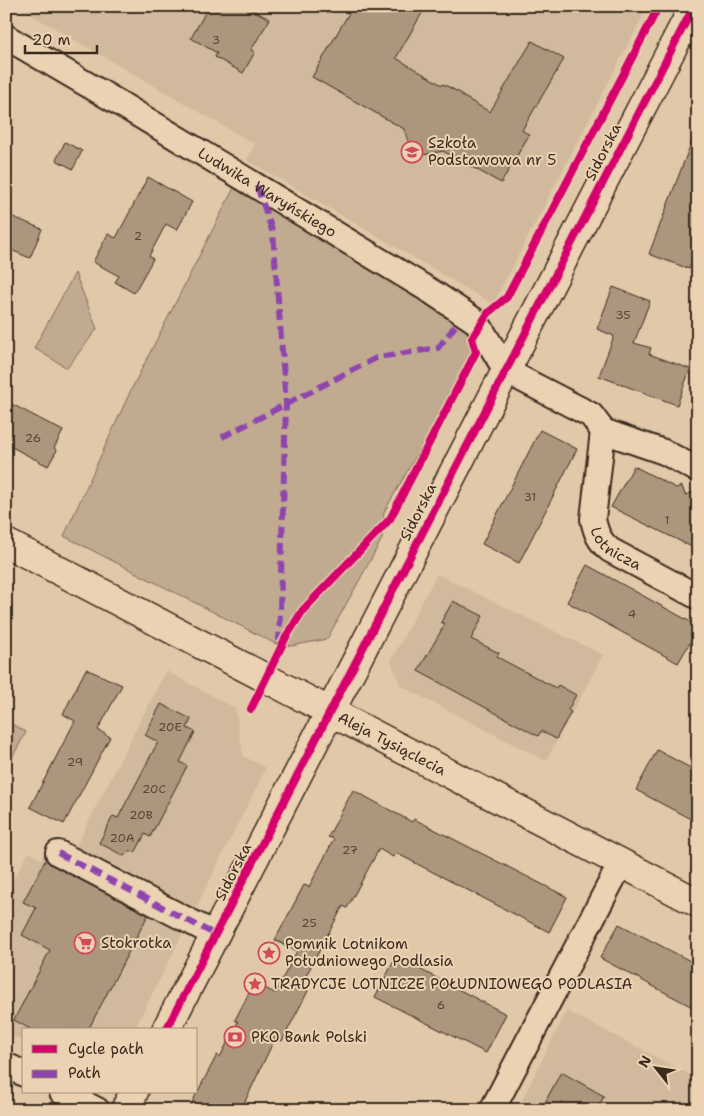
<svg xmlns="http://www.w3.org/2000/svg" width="704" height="1116" viewBox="0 0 704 1116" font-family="'Shantell Sans',sans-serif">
<rect width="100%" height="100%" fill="#e0c8a9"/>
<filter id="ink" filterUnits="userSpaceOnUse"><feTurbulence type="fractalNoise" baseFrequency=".02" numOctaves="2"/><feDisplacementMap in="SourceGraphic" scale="10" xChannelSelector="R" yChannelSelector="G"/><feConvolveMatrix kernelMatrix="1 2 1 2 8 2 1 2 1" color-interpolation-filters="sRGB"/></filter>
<g filter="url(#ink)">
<g fill="#d0b99c">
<path d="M16 6H648L493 304 247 160 255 144Z"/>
<path d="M437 574 603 655 546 761 401 686 391 661Z"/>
<path d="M166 671 235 708 243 756 266 768 134 1030H24V1041L6 1033V876L14 879 29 852 41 859 52 839 74 850Z"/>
<path d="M567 1011 698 1079V1110H517Z"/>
</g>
<g fill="#c1ab90" stroke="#7e6a57">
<path d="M240 176 477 322 473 338 476 352 384 512 382 539 327 639 291 646 276 644 64 536 131 390Z"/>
<path d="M75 273 97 329 67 368 34 348Z"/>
<path d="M6 721 26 732 6 769Z"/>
</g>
<g fill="#ac977e" stroke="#3b2a1e">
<path d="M209 6H244L270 19 251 50 255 52 243 73 215 57 217 53 191 38Z"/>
<path d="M353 6H426L396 58 442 85 443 84 462 94V96L490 112 532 41 564 59 522 130 529 135 501 183 443 151 423 155 411 149 404 129 312 77Z"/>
<path d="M696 130H698V245L689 269 649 254Z"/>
<path d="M65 142 82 151 73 169 56 160Z"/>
<path d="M148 177 192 202 177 230 166 224 149 256 153 259 134 293 115 282 119 276 93 262 108 234 116 238Z"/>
<path d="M6 214 42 229 30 258 6 248Z"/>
<path d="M613 287 650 301 634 343 651 348 649 354 690 369 677 405 599 376 614 336 597 329Z"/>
<path d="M6 401 63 431 54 448 57 450 48 466 6 444Z"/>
<path d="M540 430 577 449 519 563 482 544Z"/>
<path d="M634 466 676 488 682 486 685 495 694 492 698 499V550L611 507Z"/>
<path d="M587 565 698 626V629L678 663 567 602Z"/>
<path d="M453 601 483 616 471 639 499 653 497 657 556 688 558 685 576 695 568 710 571 712 556 739 541 731 538 736 418 671 445 624 441 622Z"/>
<path d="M86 669 122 685 98 730 110 737 64 824 30 807 75 721 63 714Z"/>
<path d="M161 704 191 719 187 728 195 732 180 762 187 766 150 837 145 834 135 853 130 850 124 856 99 843 113 816 118 818 158 742 145 735Z"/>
<path d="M657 750 698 772V823L636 790Z"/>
<path d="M353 790 412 822 414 819 567 897 549 932 396 853 393 857 379 849 347 908 343 906 300 987 308 991 282 1041 275 1038 241 1110H188L217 1055 220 1057 238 1022 235 1020 254 983 275 993 297 951 275 940 304 885 309 887 334 839 328 837Z"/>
<path d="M46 859 52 865 148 915 88 1030H32L14 1020 50 950 22 935 36 908 23 902Z"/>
<path d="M619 924 698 965V1010L600 958Z"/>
<path d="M396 957 506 1014 486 1053 375 997Z"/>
<path d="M561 1072 604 1096 597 1110H541Z"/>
</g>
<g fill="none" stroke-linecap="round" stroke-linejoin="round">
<g stroke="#3b2a1e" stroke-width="28">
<g id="minor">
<path id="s1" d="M6 37 119 103 432 292 477 322 506 371 591 415 603 431 664 452 698 470"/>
<path id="s2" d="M603 431 593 519C596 533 599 541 610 550L698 597"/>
<path d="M58 853 216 935"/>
<path d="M6 1065 24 1074"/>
<path d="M62 1092 97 1110"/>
<path d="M492 1110 621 863"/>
</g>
</g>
<g stroke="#3b2a1e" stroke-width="31">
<g id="tertiary">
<path id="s3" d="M6 543 698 903"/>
<path d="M166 1030 694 6"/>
<path d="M125 1110 134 1092"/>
</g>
</g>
<use href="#minor" stroke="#ead2b2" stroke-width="24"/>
<use href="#tertiary" stroke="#ead2b2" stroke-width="28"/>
<g stroke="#8e44ad" stroke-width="6" stroke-dasharray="12 6" stroke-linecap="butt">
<path d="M257 186 273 233 286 404 279 645"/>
<path d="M222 437 378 357 438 348 456 325"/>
<path d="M58 853 216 935"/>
</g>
<g stroke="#ead2b2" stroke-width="11">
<g id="cycleway">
<path d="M251 709 286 637 303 610 390 519 476 352 472 338 489 312 507 297 659 6"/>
<path d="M166 1030 694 6"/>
</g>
</g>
<use href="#cycleway" stroke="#d6006c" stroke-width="8"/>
</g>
</g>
<defs>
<g id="school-ring" transform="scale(1.125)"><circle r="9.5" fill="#ead2b2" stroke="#d1495b" stroke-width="1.5"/><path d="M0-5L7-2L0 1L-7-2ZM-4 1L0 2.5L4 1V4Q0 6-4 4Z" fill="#d1495b"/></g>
<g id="supermarket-ring" transform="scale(1.125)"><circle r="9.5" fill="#ead2b2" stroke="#d1495b" stroke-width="1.5"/><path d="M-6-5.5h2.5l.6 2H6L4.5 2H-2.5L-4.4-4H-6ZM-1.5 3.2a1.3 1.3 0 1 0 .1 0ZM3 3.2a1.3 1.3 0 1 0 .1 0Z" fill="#d1495b"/></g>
<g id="sight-ring" transform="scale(1.125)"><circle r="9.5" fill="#ead2b2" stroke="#d1495b" stroke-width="1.5"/><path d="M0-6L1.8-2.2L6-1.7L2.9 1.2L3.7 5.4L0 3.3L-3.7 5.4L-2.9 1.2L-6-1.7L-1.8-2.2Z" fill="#d1495b"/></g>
<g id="bank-ring" transform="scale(1.125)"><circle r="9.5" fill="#ead2b2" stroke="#d1495b" stroke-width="1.5"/><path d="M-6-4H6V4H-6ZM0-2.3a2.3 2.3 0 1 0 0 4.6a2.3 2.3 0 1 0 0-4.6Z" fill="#d1495b"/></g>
</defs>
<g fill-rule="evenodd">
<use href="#school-ring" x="412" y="152"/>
<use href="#supermarket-ring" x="85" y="943"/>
<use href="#sight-ring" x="269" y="953"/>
<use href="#sight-ring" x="255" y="984"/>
<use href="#bank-ring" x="235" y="1037"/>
</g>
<g text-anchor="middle" stroke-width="4" stroke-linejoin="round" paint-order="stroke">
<g font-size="12" fill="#574536">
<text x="216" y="44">3</text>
<text x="138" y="240">2</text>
<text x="623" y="319">35</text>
<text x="33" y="442">26</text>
<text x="530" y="501">31</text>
<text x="667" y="524">1</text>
<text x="632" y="618">4</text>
<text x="170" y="731">20E</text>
<text x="75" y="766">29</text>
<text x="154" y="793">20C</text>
<text x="141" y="819">20B</text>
<text x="122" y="842">20A</text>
<text x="350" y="854">27</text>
<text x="309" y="927">25</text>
<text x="441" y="1009">6</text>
</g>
<g font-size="15" fill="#3b2a1e" stroke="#ead2b2" text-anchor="start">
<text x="428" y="148">Szkoła<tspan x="428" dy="17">Podstawowa nr 5</tspan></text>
<text x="101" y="948">Stokrotka</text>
<text x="285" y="949">Pomnik Lotnikom<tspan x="285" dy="17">Południowego Podlasia</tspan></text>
<text x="271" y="989">TRADYCJE LOTNICZE POŁUDNIOWEGO PODLASIA</text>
<text x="251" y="1042">PKO Bank Polski</text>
</g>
<g font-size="15" fill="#3b2a1e" stroke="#ead2b2">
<text transform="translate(603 152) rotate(-63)" y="5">Sidorska</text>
<text dy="5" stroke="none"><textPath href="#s1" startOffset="304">Ludwika Waryńskiego</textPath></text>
<text transform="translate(418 512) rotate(-63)" y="5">Sidorska</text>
<text dy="5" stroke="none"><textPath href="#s2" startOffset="128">Lotnicza</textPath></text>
<text dy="5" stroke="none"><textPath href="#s3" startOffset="435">Aleja Tysiąclecia</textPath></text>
<text transform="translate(233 872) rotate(-63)" y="5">Sidorska</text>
</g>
</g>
<rect width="704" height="1116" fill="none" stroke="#ead2b2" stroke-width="25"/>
<rect x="12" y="12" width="679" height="1091" fill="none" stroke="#3b2a1e" stroke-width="2" filter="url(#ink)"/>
<rect x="22" y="1028" width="175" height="65" fill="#ead2b2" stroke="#a48f77"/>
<rect x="32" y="1045" width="25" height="8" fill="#d6006c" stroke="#a48f77"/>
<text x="68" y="1054" font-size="15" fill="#3b2a1e">Cycle path</text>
<rect x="32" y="1070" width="25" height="8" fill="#8e44ad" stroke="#a48f77"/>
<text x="68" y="1078" font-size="15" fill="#3b2a1e">Path</text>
<g transform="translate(656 1068) rotate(300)" stroke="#ead2b2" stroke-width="4" paint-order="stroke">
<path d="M0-4L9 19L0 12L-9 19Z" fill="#3b2a1e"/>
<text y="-8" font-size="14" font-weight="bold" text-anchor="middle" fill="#3b2a1e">N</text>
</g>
<path d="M25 45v8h72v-8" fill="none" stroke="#3b2a1e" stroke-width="2.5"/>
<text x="32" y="45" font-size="15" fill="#3b2a1e" stroke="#ead2b2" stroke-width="4" paint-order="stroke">20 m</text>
</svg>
